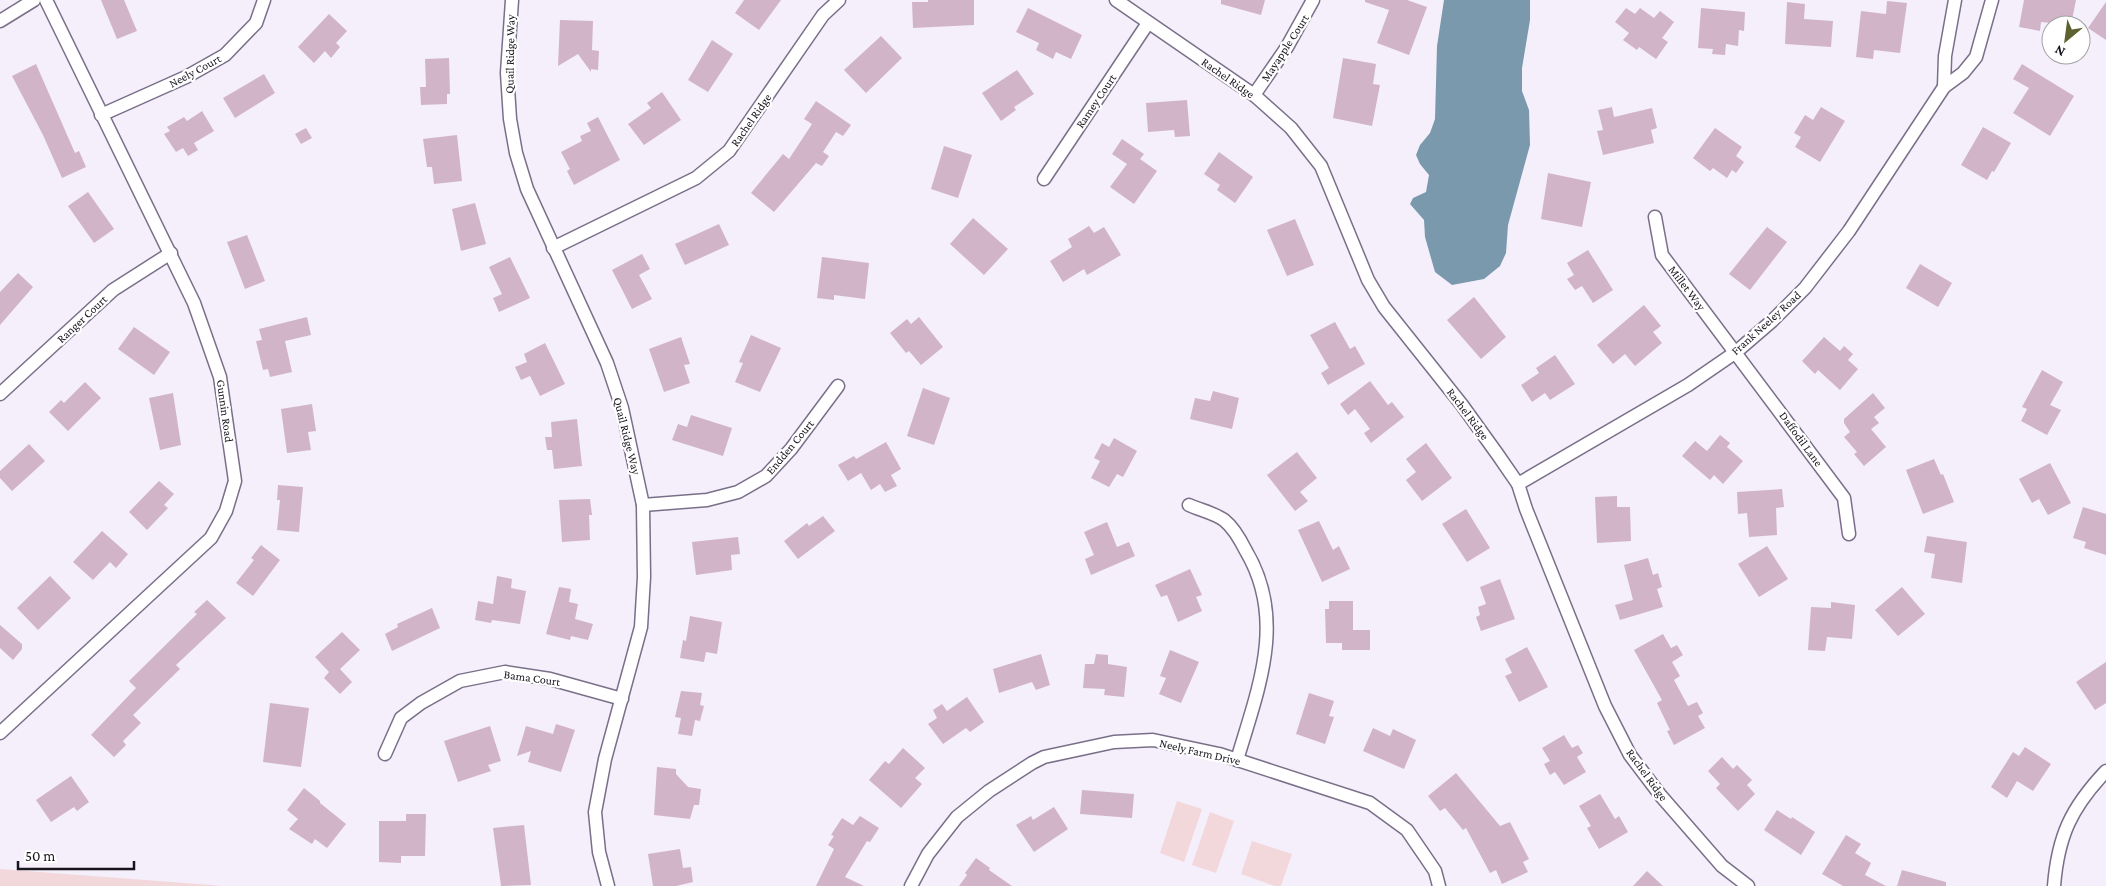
<svg xmlns="http://www.w3.org/2000/svg" width="2106" height="886" viewBox="0 0 2106 886" font-family="'Crimson Pro',serif">
<rect width="100%" height="100%" fill="#f4effb"/>
<g fill="#f2d8da">
<path d="M1177 801 1202 809 1184 862 1160 853Z"/>
<path d="M1210 812 1234 821 1216 873 1192 865Z"/>
<path d="M1252 841 1292 854 1281 886H1275L1241 874Z"/>
<path d="M0 869 224 886H0Z"/>
</g>
<path fill="#7b99ac" d="M1444 0H1530V20L1522 68V91L1529 110 1530 145 1508 225 1506 253 1500 266 1484 279 1452 285 1435 272 1425 237 1424 220 1410 204 1413 198 1426 192 1429 175 1420 164 1416 155 1420 145 1430 133 1435 119 1437 46Z"/>
<g fill="#d2b4c8">
<path d="M101 0H124L137 31 117 39Z"/>
<path d="M744 0H781L759 30 735 13Z"/>
<path d="M928 0H974V25L913 28 912 2H928Z"/>
<path d="M1221 0H1265L1261 15 1221 4Z"/>
<path d="M1365 0H1407L1427 7 1409 55 1377 43 1389 10 1365 2Z"/>
<path d="M2024 0H2076L2071 25 2041 22 2040 31 2019 27Z"/>
<path d="M1887 1 1907 3 1900 53 1874 50 1873 59 1856 57 1861 11 1886 14Z"/>
<path d="M1787 2 1805 4 1804 19 1833 21 1831 47 1785 44Z"/>
<path d="M2106 2V40L2088 28Z"/>
<path d="M1028 8 1082 35 1071 59 1056 52 1053 59 1036 50 1039 43 1016 32Z"/>
<path d="M1626 8 1635 14 1640 8 1654 18 1660 11 1674 22 1662 38 1668 42 1656 59 1639 47 1637 50 1623 40 1629 33 1615 22Z"/>
<path d="M1701 8 1745 12 1744 31 1739 30 1738 46 1726 44 1725 55 1712 54 1713 49 1698 48Z"/>
<path d="M329 14 347 31 336 43 340 47 331 58 325 51 314 63 298 47Z"/>
<path d="M560 20 593 21 592 50 599 51 598 70 591 69V72L578 54 558 66Z"/>
<path d="M881 36 902 58 866 93 844 70Z"/>
<path d="M712 40 733 54 708 92 688 80Z"/>
<path d="M449 58 450 94H447V104L421 105 420 87H426L425 59Z"/>
<path d="M1343 58 1376 64 1373 84 1380 85 1372 126 1333 118Z"/>
<path d="M36 64 75 153 79 151 86 167 62 178 43 135 12 76Z"/>
<path d="M2022 64 2074 96 2050 136 2013 113 2029 88 2013 79Z"/>
<path d="M1017 70 1034 94 1014 107 1016 110 1001 121 982 93Z"/>
<path d="M264 74 275 93 235 118 223 98Z"/>
<path d="M662 92 681 120 644 145 628 124 651 108 647 103Z"/>
<path d="M1187 100 1190 136 1175 137 1174 130 1148 132 1146 103Z"/>
<path d="M816 101 851 125 843 136 836 132 823 152 829 156 822 166 816 163 774 212 751 193 783 154 789 159 812 124 804 119Z"/>
<path d="M1612 107 1614 117 1652 108 1657 128 1651 130 1654 143 1603 155 1597 131 1603 130 1598 110Z"/>
<path d="M1821 107 1845 121 1820 162 1795 147 1801 137 1794 133 1805 115 1813 120Z"/>
<path d="M202 111 214 131 194 143 198 150 188 156 183 148 176 152 164 134 170 131 167 127 184 117 187 121Z"/>
<path d="M598 117 620 160 574 185 567 171 570 169 561 152 582 141 580 136 591 131 587 123Z"/>
<path d="M1983 127 2011 143 1994 172 1992 171 1987 180 1961 165Z"/>
<path d="M306 128 312 138 301 144 295 134Z"/>
<path d="M1715 128 1742 147 1736 156 1744 162 1736 173 1732 170 1727 178 1713 168 1710 171 1693 158Z"/>
<path d="M457 135 462 181 434 184 432 167H427L423 139Z"/>
<path d="M1122 139 1144 154 1140 159 1157 171 1134 204 1110 187 1127 164 1112 154Z"/>
<path d="M944 146 972 155 958 198 931 189Z"/>
<path d="M1219 152 1253 177 1235 203 1217 190 1220 185 1204 174Z"/>
<path d="M1548 173 1591 182 1582 227 1541 219Z"/>
<path d="M88 192 114 229 94 243 68 206Z"/>
<path d="M475 203 486 244 461 251 452 209Z"/>
<path d="M973 218 1008 249 984 275 950 244Z"/>
<path d="M1295 219 1314 265 1287 276 1267 230Z"/>
<path d="M719 224 729 245 685 265 675 244Z"/>
<path d="M1089 226 1094 233 1104 227 1121 255 1087 275 1084 269 1063 282 1050 261 1072 247 1068 239Z"/>
<path d="M1767 227 1787 242 1750 290 1729 274Z"/>
<path d="M247 235 265 281 245 289 227 242Z"/>
<path d="M1588 250 1613 290 1593 303 1582 286 1575 290 1567 279 1574 275 1567 263Z"/>
<path d="M642 254 650 269 639 275 652 299 632 309 612 270Z"/>
<path d="M510 257 530 298 499 312 493 298 502 294 489 267Z"/>
<path d="M822 257 869 263 865 299 834 295V300L817 298Z"/>
<path d="M1920 264 1952 283 1938 307 1906 288Z"/>
<path d="M18 273 33 287 0 325V292Z"/>
<path d="M1474 297 1506 337 1481 359 1447 320Z"/>
<path d="M1644 305 1661 326 1653 332 1662 343 1635 366 1625 354 1613 364 1597 345Z"/>
<path d="M307 317 311 335 285 341 292 372 270 377 268 369 263 370 256 341 262 340 259 329Z"/>
<path d="M919 317 943 347 921 365 909 351 906 353 890 333 907 319 911 324Z"/>
<path d="M1335 322 1350 349 1355 346 1365 364 1328 385 1321 373 1329 368 1310 335Z"/>
<path d="M134 327 170 352 154 375 118 349Z"/>
<path d="M751 335 781 348 760 392 735 382 743 363 739 362Z"/>
<path d="M681 337 690 364 684 365 690 383 664 392 649 349Z"/>
<path d="M1824 337 1840 351 1844 346 1853 354 1848 360 1858 369 1840 390 1818 370 1815 374 1802 361Z"/>
<path d="M545 343 565 384 540 396 530 376 521 380 515 367 527 362 524 354Z"/>
<path d="M1555 355 1575 384 1550 400 1545 393 1532 402 1521 385 1539 373 1536 368Z"/>
<path d="M2042 370 2063 382 2050 405 2061 410 2047 435 2021 421 2027 409 2022 407Z"/>
<path d="M1370 381 1388 405 1392 402 1404 417 1371 443 1364 433 1370 429 1355 409 1348 415 1340 404Z"/>
<path d="M85 382 101 398 68 431 49 412 61 400 64 403Z"/>
<path d="M923 388 950 398 934 445 907 436Z"/>
<path d="M1213 391 1239 398 1232 429 1190 419 1195 398 1210 401Z"/>
<path d="M173 393 181 445 160 450 149 398Z"/>
<path d="M1873 393 1885 408 1874 417 1879 423 1871 429 1886 447 1864 466 1854 454 1857 452 1844 437 1850 432 1844 423V419Z"/>
<path d="M312 404 316 431 308 432 311 450 287 453 281 409Z"/>
<path d="M691 415 732 428 723 456 672 440 678 424 687 427Z"/>
<path d="M577 419 582 466 554 469 552 450H547L545 437H552L551 422Z"/>
<path d="M1720 435 1730 443 1727 447 1743 461 1723 484 1714 475 1710 480 1682 456 1695 441 1707 451Z"/>
<path d="M1114 438 1137 451 1123 477 1117 474 1109 487 1091 478 1100 461 1094 458 1102 443 1109 447Z"/>
<path d="M886 442 901 469 891 475 897 486 885 492 880 484 871 490 861 473 848 481 838 465 854 456 856 459Z"/>
<path d="M1426 443 1452 478 1422 501 1406 480 1416 472 1406 459Z"/>
<path d="M29 444 45 461 12 491 0 478V471Z"/>
<path d="M1297 452 1317 478 1300 492 1308 501 1295 511 1267 475Z"/>
<path d="M1934 459 1941 475 1943 474 1954 502 1923 514 1906 470Z"/>
<path d="M2050 463 2071 503 2048 515 2039 499 2032 503 2019 479Z"/>
<path d="M159 481 174 494 164 505 168 508 147 530 129 512Z"/>
<path d="M278 485 303 487 299 532 277 530 280 500H277Z"/>
<path d="M1782 489 1784 507 1776 508 1777 535 1749 537 1747 513 1738 514 1737 492Z"/>
<path d="M1617 496V507H1630L1631 541 1597 543 1595 497Z"/>
<path d="M590 499 592 515H589L590 540 562 542 559 500Z"/>
<path d="M2083 507 2106 514V555L2084 548 2086 542 2073 538Z"/>
<path d="M1466 509 1490 548 1467 562 1442 524Z"/>
<path d="M823 516 835 531 798 559 784 541 807 523 809 526Z"/>
<path d="M1319 521 1333 550 1339 546 1350 569 1322 582 1298 530Z"/>
<path d="M1107 522 1117 547 1129 542 1135 556 1091 575 1085 559 1094 555 1084 532Z"/>
<path d="M102 531 128 554 116 568 110 562 93 580 73 562Z"/>
<path d="M1927 536 1967 542 1962 583 1931 578 1935 554 1924 552Z"/>
<path d="M738 537 740 554 731 555 732 570 696 575 692 542Z"/>
<path d="M261 545 280 560 253 596 236 583 254 560 251 558Z"/>
<path d="M1767 546 1788 579 1759 597 1738 564Z"/>
<path d="M1648 558 1653 575 1658 573 1662 587 1657 589 1663 607 1620 620 1615 605 1633 600 1624 565Z"/>
<path d="M1190 569 1202 595 1196 597 1202 611 1178 622 1167 595 1161 597 1155 585Z"/>
<path d="M50 576 71 598 38 630 17 608Z"/>
<path d="M497 576 512 579 511 588 526 591 520 624 492 620 491 623 475 620 478 601 493 604Z"/>
<path d="M1500 579 1515 619 1481 631 1476 617 1480 615 1478 607 1486 604 1480 587Z"/>
<path d="M559 587 571 589 569 602 578 604 575 619 593 624 588 640 571 636 570 640 546 634Z"/>
<path d="M1902 587 1925 614 1898 636 1875 610Z"/>
<path d="M207 600 226 618 176 665 180 669 133 715 141 723 123 741 126 745 114 757 91 735 136 688 129 681 197 614 194 612Z"/>
<path d="M1329 601H1353V630H1370V650H1342V643H1326L1325 609H1329Z"/>
<path d="M1831 602 1855 605 1852 639 1827 637 1825 651 1808 650 1811 607 1831 608Z"/>
<path d="M432 608 440 628 392 651 385 634 398 627 397 624Z"/>
<path d="M690 616 722 622 717 654 706 652 704 662 680 658 683 640 686 641Z"/>
<path d="M0 625 22 644V649L13 660 0 648Z"/>
<path d="M342 632 360 650 340 669 352 682 340 694 324 678 329 672 315 657Z"/>
<path d="M1663 634 1671 648 1677 645 1683 655 1672 662 1680 676 1674 680 1688 706 1697 702 1703 713 1698 716 1705 728 1674 745 1667 731 1670 730 1657 703 1662 700 1634 650Z"/>
<path d="M1527 647 1548 687 1519 702 1505 676 1512 673 1505 659Z"/>
<path d="M1170 650 1199 662 1181 703 1159 694 1166 678 1160 676Z"/>
<path d="M1041 654 1050 685 1036 690 1032 682 999 693 993 669Z"/>
<path d="M1096 654 1108 655V664L1127 667 1124 697 1104 695 1105 689 1083 688 1085 664H1094Z"/>
<path d="M2106 662V703L2095 710 2076 682Z"/>
<path d="M681 691 702 693 700 705 704 706 700 721 695 720 692 736 678 734 681 718 675 717Z"/>
<path d="M1309 693 1334 701 1329 716 1334 717 1325 744 1296 734Z"/>
<path d="M967 697 984 722 970 732 966 728 943 744 928 724 937 718 933 710 942 704 947 711Z"/>
<path d="M270 703 309 708 301 767 263 762Z"/>
<path d="M556 724 575 730 561 772 528 762 531 751 517 756 526 726 553 734Z"/>
<path d="M490 726 501 761 488 765 491 771 458 782 444 741Z"/>
<path d="M1373 728 1390 736 1393 729 1416 740 1404 769 1363 751Z"/>
<path d="M1564 735 1572 748 1578 745 1583 753 1577 757 1586 772 1564 785 1555 772 1550 775 1544 764 1550 761 1542 748Z"/>
<path d="M2025 747 2051 764 2033 791 2017 781 2007 798 1991 787 2013 752 2019 756Z"/>
<path d="M903 748 925 768 915 778 922 784 901 808 869 780 885 761 889 764Z"/>
<path d="M1722 757 1733 769 1737 765 1752 780 1747 785 1755 794 1738 811 1716 788 1720 784 1708 771Z"/>
<path d="M657 767 676 769V774L688 787 701 789 699 805H694L690 819 654 815Z"/>
<path d="M1456 773 1500 826 1510 822 1529 859 1523 862 1528 872 1502 884 1496 870 1490 873 1466 828 1463 830 1445 808 1440 811 1428 796Z"/>
<path d="M71 776 89 802 77 811 74 807 51 822 36 800Z"/>
<path d="M304 788 320 801V803L346 824 327 848 315 839 312 844 289 829 298 819 287 810Z"/>
<path d="M1082 790 1134 794 1132 818 1080 814Z"/>
<path d="M1600 794 1615 819 1619 816 1628 832 1599 849 1587 828 1591 826 1579 806Z"/>
<path d="M1054 807 1068 829 1034 852 1016 825 1031 816 1033 820Z"/>
<path d="M1777 810 1791 819 1792 817 1815 832 1801 855 1764 830Z"/>
<path d="M406 814H426L425 856H401V863L379 862V821H406Z"/>
<path d="M860 816 879 828 870 842 867 841 845 877 864 886H816L834 849 828 845 834 836 831 835 842 818 853 825Z"/>
<path d="M524 825 531 885 501 886 493 828Z"/>
<path d="M1846 835 1861 844 1855 853 1871 863 1865 875 1886 886H1843L1822 874Z"/>
<path d="M680 849 683 868 691 867 693 882 676 886H653L648 854Z"/>
<path d="M976 858 990 868 989 870 1012 886H959L967 875 965 873Z"/>
<path d="M1902 870 1946 882V886H1897Z"/>
<path d="M1647 871 1663 886H1633Z"/>
</g>
<g fill="none" stroke-linecap="round" stroke-linejoin="round">
<g stroke="#7a6f89" stroke-width="15">
<g id="minor">
<path d="M512 0 507 73 510 119 516 153 527 189 607 363 622 408 643 505 644 577 641 627 605 759 595 812 599 852 608 886"/>
<path d="M1116 0 1254 95 1291 128 1321 166 1368 280 1384 307 1462 405 1498 455 1518 484 1526 509 1605 706 1630 755 1661 796 1722 866 1748 886"/>
<path d="M0 21 34 0"/>
<path d="M1944 87 1945 56 1955 0"/>
<path d="M1254 95 1287 47 1313 0"/>
<path d="M101 115 186 77 225 55 256 23 264 0"/>
<path d="M1044 179 1148 23"/>
<path d="M1655 217 1662 255 1844 498 1849 534"/>
<path d="M553 248 696 178 729 151 823 15 839 0"/>
<path d="M0 394 113 290 171 253"/>
<path d="M1518 484 1688 385 1736 352 1772 321 1805 288 1849 231 1944 87 1963 73 1976 57 1992 0"/>
<path d="M643 505 707 500 738 492 766 476 791 449 838 386"/>
<path d="M1189 505C1200 510 1214 513 1224 520 1233 527 1241 541 1246 551 1287 620 1258 689 1237 760"/>
<path d="M0 733 211 538 226 511 235 481 220 377 194 303 46 0"/>
<path d="M385 754 401 718 421 703 460 681 505 672 550 679 622 699"/>
<path d="M911 886 928 854 957 817 989 791 1032 763 1044 757 1114 742 1153 740 1219 754 1370 803 1407 830 1435 871 1439 886"/>
<path d="M2054 886C2058 836 2071 808 2106 771"/>
</g>
</g>
<use href="#minor" stroke="#fff" stroke-width="12"/>
</g>
<g text-anchor="middle" stroke-width="4.5" stroke-linejoin="round" paint-order="stroke">
<g font-size="12" fill="#18141e" stroke="#fff">
<text transform="translate(1285 48) rotate(-57)" y="4">Mayapple Court</text>
<text transform="translate(510 54) rotate(-89)" y="4">Quail Ridge Way</text>
<text transform="translate(195 71) rotate(-28)" y="4">Neely Court</text>
<text transform="translate(1228 78) rotate(35)" y="4">Rachel Ridge</text>
<text transform="translate(1096 101) rotate(-56)" y="4">Ramey Court</text>
<text transform="translate(751 120) rotate(-55)" y="4">Rachel Ridge</text>
<text transform="translate(1687 288) rotate(53)" y="4">Millet Way</text>
<text transform="translate(82 319) rotate(-43)" y="4">Ranger Court</text>
<text transform="translate(1766 323) rotate(-42)" y="4">Frank Neeley Road</text>
<text transform="translate(225 411) rotate(82)" y="4">Gunnin Road</text>
<text transform="translate(1468 414) rotate(53)" y="4">Rachel Ridge</text>
<text transform="translate(627 436) rotate(76)" y="4">Quail Ridge Way</text>
<text transform="translate(1801 439) rotate(54)" y="4">Daffodil Lane</text>
<text transform="translate(790 447) rotate(-50)" y="4">Endden Court</text>
<text transform="translate(532 678) rotate(8)" y="4">Bama Court</text>
<text transform="translate(1200 752) rotate(13)" y="4">Neely Farm Drive</text>
<text transform="translate(1647 775) rotate(54)" y="4">Rachel Ridge</text>
</g>
</g>
<g transform="translate(2066 40) rotate(209)"><circle r="24" fill="#ffffff" stroke="#a3a1a5"/>
<path d="M0-4L9 19L0 12L-9 19Z" fill="#5c612f"/>
<text y="-8" font-size="14" font-weight="bold" text-anchor="middle" fill="#18141e">N</text>
</g>
<path d="M18 861v8h116v-8" fill="none" stroke="#18141e" stroke-width="2.5"/>
<text x="25" y="861" font-size="15" fill="#18141e" stroke="#ffffff" stroke-width="4" paint-order="stroke">50 m</text>
</svg>
